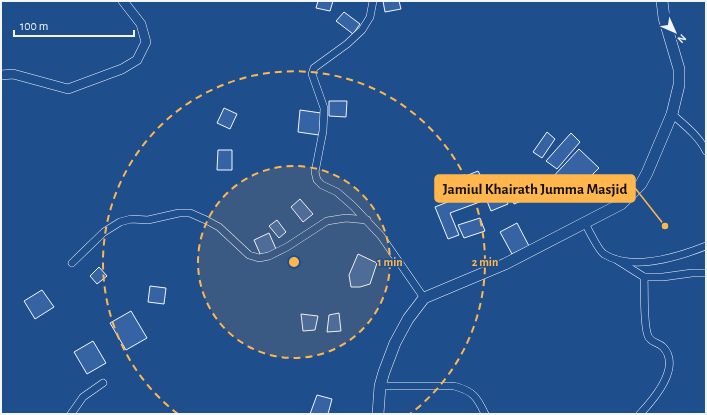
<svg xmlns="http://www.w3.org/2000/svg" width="707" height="415" viewBox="0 0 707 415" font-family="'Alegreya Sans',sans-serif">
<rect width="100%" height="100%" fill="#1f4e8c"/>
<g fill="#3563a3" stroke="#f2f6ff">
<path d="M318 1H333L330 11 316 8Z"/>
<path d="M383 1H399L401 9 385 12Z"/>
<path d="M344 12 360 24 353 34 336 21Z"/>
<path d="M329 101H347L346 117 329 116Z"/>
<path d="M224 108 237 114 230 129 217 123Z"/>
<path d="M300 110 321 113 319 135 298 132Z"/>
<path d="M547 132 555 139 542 158 533 152Z"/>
<path d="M571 133 580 142 557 169 546 161Z"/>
<path d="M579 149 599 168 569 198 549 181Z"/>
<path d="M218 150H232V170H217Z"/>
<path d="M478 171 484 182 461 191 456 180Z"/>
<path d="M542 181 546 191 514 204 511 194Z"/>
<path d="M480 189 485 200 450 213 459 235 448 239 435 207Z"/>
<path d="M504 194 508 204 491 211 487 201Z"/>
<path d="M300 199 313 214 303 222 291 207Z"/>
<path d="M480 218 485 231 464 238 458 225Z"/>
<path d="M277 220 286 232 279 238 269 226Z"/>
<path d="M517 223 529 246 512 254 500 232Z"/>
<path d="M269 233 276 249 261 256 254 240Z"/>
<path d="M358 254 377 263 370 284 360 287H351L349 275Z"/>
<path d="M99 267 107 276 97 284 90 276Z"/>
<path d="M150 286 166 288 164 304 148 302Z"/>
<path d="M42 290 54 307 35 319 24 301Z"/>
<path d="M131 311 147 338 126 350 110 323Z"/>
<path d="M339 313 341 331 327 332 329 315Z"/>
<path d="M301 314 318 316 315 330 303 331Z"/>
<path d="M93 341 106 363 87 374 74 352Z"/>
<path d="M317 395 332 399 328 414H310Z"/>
</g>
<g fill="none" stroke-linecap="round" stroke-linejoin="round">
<g stroke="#f2f6ff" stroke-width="8">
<g id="minor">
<path d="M373 1 370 17 362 30 347 44 314 68 312 74 324 108 323 131 315 172 317 180 322 185 337 192 353 206 381 236 424 298"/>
<path d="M672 114C684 125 699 136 706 151"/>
<path d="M585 223C588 229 599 251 604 254 632 272 678 257 706 246"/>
<path d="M617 260 644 277H663L692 273H706"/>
<path d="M72 263 104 232 120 222 131 219 148 220 179 213H190L206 220 219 227 249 255 259 258 269 256 287 247 327 221 346 218 367 220"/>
<path d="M380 386H454C473 391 477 397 485 414"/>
<path d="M71 414 83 397 103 383"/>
<path d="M640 414C654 399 682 367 663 347 658 342 651 343 648 336 643 322 645 294 644 277"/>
</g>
</g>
<g stroke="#f2f6ff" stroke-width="10">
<path id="tertiary" d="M1 75 13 74 68 89 122 69 137 60 146 42 141 24 123 1"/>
</g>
<g stroke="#f2f6ff" stroke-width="12">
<path id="primary" d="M378 414 380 386 384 372 395 343 408 319 424 298 505 264 621 204 641 184 647 173 672 114 679 85V69L664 18 662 1"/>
</g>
<use href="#minor" stroke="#1f4e8c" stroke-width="7"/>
<use href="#tertiary" stroke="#1f4e8c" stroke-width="9"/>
<use href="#primary" stroke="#1f4e8c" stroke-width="11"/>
</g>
<circle cx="294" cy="262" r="96" fill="#ffb74d" fill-opacity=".12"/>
<g fill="none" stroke="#ffb74d" stroke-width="2" stroke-dasharray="7 5">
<circle cx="294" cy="262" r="96"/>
<path d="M178 414A191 191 0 1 1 410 414"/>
</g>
<circle cx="294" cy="262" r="6" fill="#ffb74d" stroke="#1f4e8c" stroke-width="2"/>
<g font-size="12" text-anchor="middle" font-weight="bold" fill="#ffb74d" stroke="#1f4e8c" stroke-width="3" stroke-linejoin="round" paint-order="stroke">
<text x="390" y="266">1 min</text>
<text x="485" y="266">2 min</text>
</g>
<path fill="none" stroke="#ffb74d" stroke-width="1.5" d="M665 226L635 188"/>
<circle fill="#ffb74d" stroke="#1f4e8c" stroke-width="1.5" cx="665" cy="226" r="4"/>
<rect fill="#ffb74d" stroke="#ffb74d" stroke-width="1.5" x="435" y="175" width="200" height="27" rx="4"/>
<g font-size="15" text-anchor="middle" font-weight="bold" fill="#111">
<text x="535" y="194">Jamiul Khairath Jumma Masjid</text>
</g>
<rect width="707" height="415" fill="none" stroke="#f2f6ff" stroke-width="4"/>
<g transform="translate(675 32) rotate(135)" stroke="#1f4e8c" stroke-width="3" paint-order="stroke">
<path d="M0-3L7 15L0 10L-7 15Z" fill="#f2f6ff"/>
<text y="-6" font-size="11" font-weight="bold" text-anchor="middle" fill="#f2f6ff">N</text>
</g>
<path d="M14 30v6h120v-6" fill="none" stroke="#f2f6ff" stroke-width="2"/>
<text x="20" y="30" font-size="12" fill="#f2f6ff" stroke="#1f4e8c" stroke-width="3" paint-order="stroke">100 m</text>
</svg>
